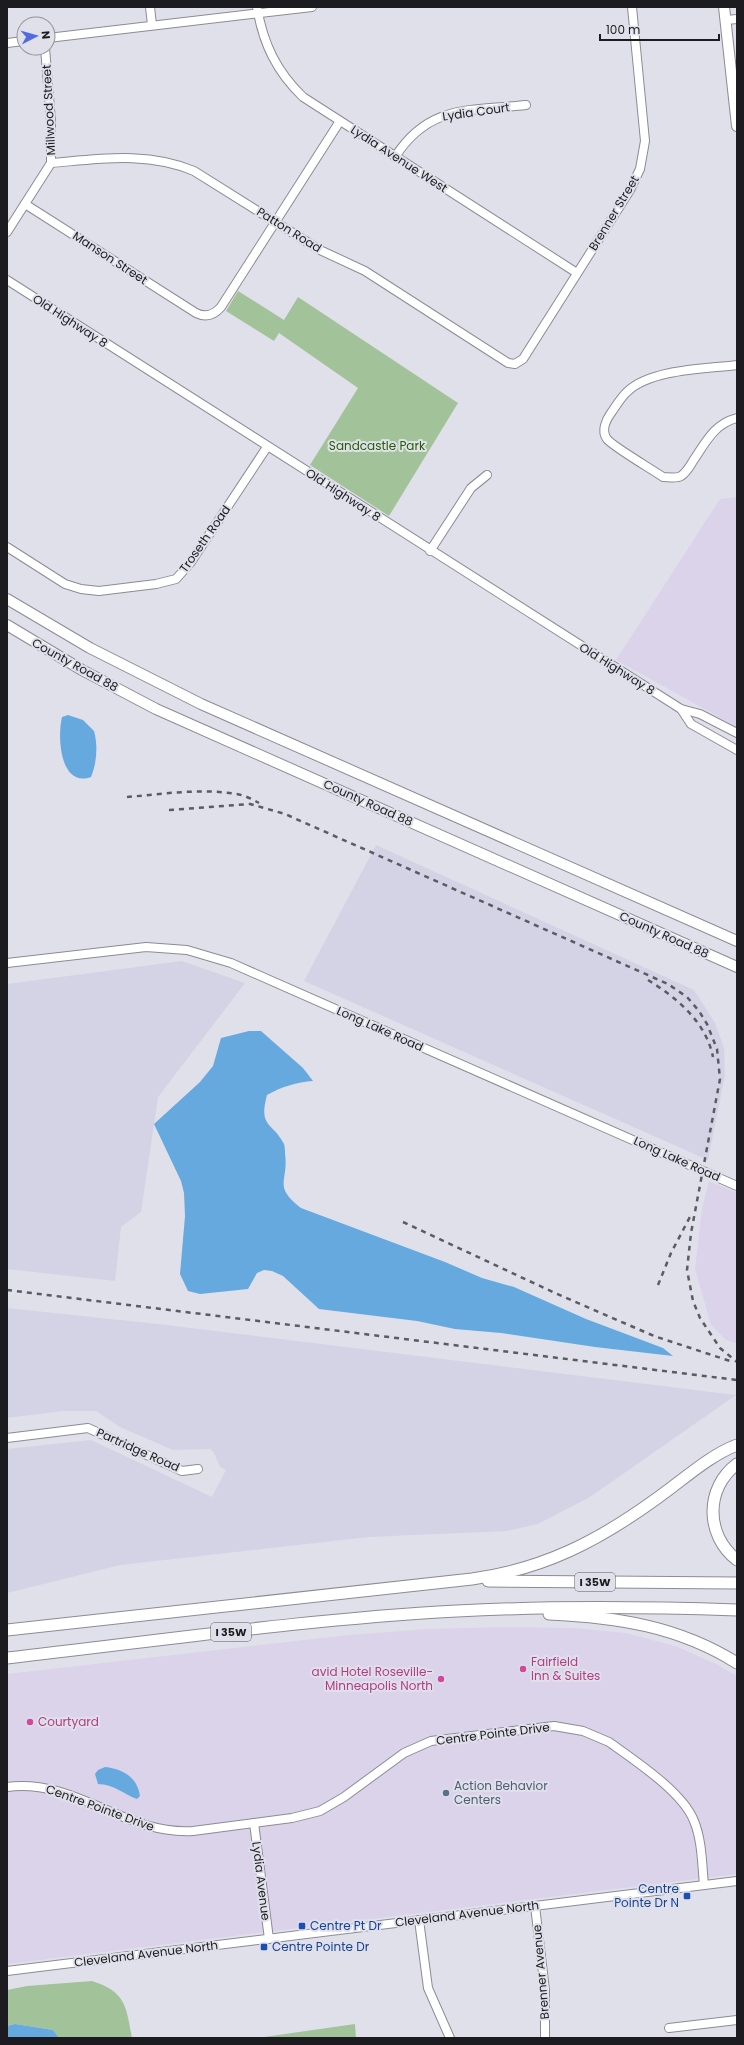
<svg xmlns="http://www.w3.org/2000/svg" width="744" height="2045" viewBox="0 0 744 2045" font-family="Poppins,sans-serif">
<rect width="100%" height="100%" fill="#e0e0eb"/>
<g fill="#dad3e9">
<path d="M737 497V727L616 660 720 499Z"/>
<path d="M709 1181 737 1193V1343L726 1340 711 1325 695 1269 702 1208Z"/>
<path d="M505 1627 574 1628 626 1633 675 1646 714 1663 737 1676V1874L7 1964V1674L349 1635 427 1629Z"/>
</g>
<g fill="#d3d3e5">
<path d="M376 845 694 990 715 1023 724 1048 725 1075 708 1160 304 981Z"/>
<path d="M182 961 245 983 158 1097 141 1212 121 1227 115 1281 7 1269V984Z"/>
<path d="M7 1308 167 1325 736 1395 590 1497 538 1524 507 1531 369 1537 120 1565 7 1593V1449L91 1440 212 1497 226 1470 220 1467 214 1453 210 1449 173 1450 120 1427 96 1411H63L7 1418Z"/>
</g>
<g fill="#a2c299">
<path d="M238 291 284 320 298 297 458 403 389 516 310 465 358 388 279 333 274 341 226 311Z"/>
<path d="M92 1981C126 1992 126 2006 132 2038H59L53 2030 15 2024 7 2026V1990L27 1986Z"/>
<path d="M355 2024 356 2038H257Z"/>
</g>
<g fill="#65a9de">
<path d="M68 715 83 720 94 731C98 746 97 762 91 777 60 788 57 737 62 717Z"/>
<path d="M249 1031H261L303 1068 313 1081C297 1082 281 1087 267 1095 258 1128 273 1122 284 1144 285 1147 285 1151 285 1153 289 1182 272 1185 301 1208L445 1262 482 1278 514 1287 586 1319 663 1348 673 1356 595 1347 501 1333 455 1329 417 1321 319 1309 283 1276 272 1271 264 1270 257 1273 248 1289 200 1294 188 1291 180 1274 185 1216 184 1193 181 1181 154 1124 200 1082 213 1066 221 1038Z"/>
<path d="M105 1767C122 1769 137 1776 140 1796L137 1799C123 1794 114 1784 98 1784L95 1774 98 1770Z"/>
<path d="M15 2024 53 2030 59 2038H7V2026Z"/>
</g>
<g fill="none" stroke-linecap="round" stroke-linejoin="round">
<g stroke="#8c8b95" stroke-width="10">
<g id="minor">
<path d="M150 7 152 25"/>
<path d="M257 7C263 44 277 72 303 97L577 273"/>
<path d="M726 20 737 19"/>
<path d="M48 38 312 7"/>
<path d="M7 43 24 41"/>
<path d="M395 157C429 104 470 111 526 105"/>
<path d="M51 163C99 159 148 151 194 171L320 250 365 271 508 363 515 364 523 359 630 190 640 169 645 141 632 7"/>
<path d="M25 204 196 313C206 318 214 315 221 307L340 121"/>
<path d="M7 232 51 163V121L45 48"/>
<path d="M7 280 681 709 700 714 737 733"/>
<path d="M737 365C706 369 652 369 628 391 621 397 616 406 611 413 606 420 601 431 607 439 612 446 653 470 663 477 669 477 676 479 681 476 687 472 690 466 693 461 706 442 714 424 737 418"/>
<path d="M7 547 65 584 81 589 99 591 156 584 176 579 191 562 267 447"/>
<path d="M430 551 471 488 487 475"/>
<path d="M681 709 691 724 737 750"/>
<path d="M7 963 146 947 187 950 231 963 737 1186"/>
<path d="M7 1438 88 1428 182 1471 198 1469"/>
<path d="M7 1787C77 1778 123 1835 193 1831L292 1818 320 1811 344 1797 404 1753 431 1741 554 1726 583 1731 609 1742C634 1760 683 1792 694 1821 702 1840 702 1864 704 1885"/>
<path d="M254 1823 269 1939"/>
<path d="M535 1906 545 1990V2038"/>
<path d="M419 1920 428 1988 450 2038"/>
<path d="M7 1971 737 1881"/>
<path d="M669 2028 737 2020"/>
</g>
</g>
<g stroke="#8c8b95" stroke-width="12">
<g id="major">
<path d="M724 7 737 126"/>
<path d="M7 599 90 648 201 704 737 941"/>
<path d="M7 625 82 670 156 709 737 967"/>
</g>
</g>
<g stroke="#8c8b95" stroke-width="13">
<g id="highway">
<path d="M737 1464C705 1488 705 1535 737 1560"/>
<path d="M488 1581 737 1583"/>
<path d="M549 1614C616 1617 678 1626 737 1663"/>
<path d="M7 1630 472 1579C544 1569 598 1541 656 1499 682 1481 708 1456 737 1445"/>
<path d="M7 1658C157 1641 307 1619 457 1611 551 1606 644 1607 737 1610"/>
</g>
</g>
<use href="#minor" stroke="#fff" stroke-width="8"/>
<use href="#major" stroke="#fff" stroke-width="10"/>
<use href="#highway" stroke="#fff" stroke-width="11"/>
<g stroke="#5b5b62" stroke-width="2.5" stroke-dasharray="5 5" stroke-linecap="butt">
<path d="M127 797C163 794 201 788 236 794 244 795 252 799 259 803"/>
<path d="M169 810 250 804 285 814 668 984 687 997 699 1011 707 1024 717 1049 720 1079 691 1233 687 1270 693 1301 700 1318 720 1348 737 1362"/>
<path d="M648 980C677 998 706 1022 713 1057"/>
<path d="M403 1222 555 1293 654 1336 730 1361"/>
<path d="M658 1285 671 1253 692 1213"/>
<path d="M7 1290 737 1380"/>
</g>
</g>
<g fill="#d1479c" stroke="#e0e0eb" stroke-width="1.5">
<circle cx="523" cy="1669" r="4"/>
<circle cx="441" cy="1679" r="4"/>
<circle cx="30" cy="1722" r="4"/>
</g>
<circle fill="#5c6f8a" stroke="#e0e0eb" stroke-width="1.5" cx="446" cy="1793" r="4"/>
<g fill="#1a4fb4" stroke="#e0e0eb" stroke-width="1.5">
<rect x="683" y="1892" width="8" height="8" rx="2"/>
<rect x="298" y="1922" width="8" height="8" rx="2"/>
<rect x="260" y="1943" width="8" height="8" rx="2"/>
</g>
<g text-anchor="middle" stroke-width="4" stroke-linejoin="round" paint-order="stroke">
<g fill="#e0e0eb" stroke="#57575d" stroke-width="1">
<rect x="575" y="1573" width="40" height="18" rx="3"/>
<rect x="211" y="1623" width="40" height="18" rx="3"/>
</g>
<g font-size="11" font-weight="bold" fill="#1c1c20">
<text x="595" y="1586">I 35W</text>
<text x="231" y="1636">I 35W</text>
</g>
<g font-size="12" fill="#1c1c20" stroke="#e0e0eb">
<text transform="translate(49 110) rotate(-93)" y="4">Millwood Street</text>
<text transform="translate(476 112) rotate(-8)" y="4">Lydia Court</text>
<text transform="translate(399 159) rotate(33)" y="4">Lydia Avenue West</text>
<text transform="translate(614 213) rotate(-59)" y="4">Brenner Street</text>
<text transform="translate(289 230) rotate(32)" y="4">Patton Road</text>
<text transform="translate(110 258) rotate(33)" y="4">Manson Street</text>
<text transform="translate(70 321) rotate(33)" y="4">Old Highway 8</text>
<text transform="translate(343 495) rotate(33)" y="4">Old Highway 8</text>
<text transform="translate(205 539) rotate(-55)" y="4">Troseth Road</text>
<text transform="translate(75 665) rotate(29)" y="4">County Road 88</text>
<text transform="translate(617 669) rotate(32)" y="4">Old Highway 8</text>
<text transform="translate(368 803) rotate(24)" y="4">County Road 88</text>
<text transform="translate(664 935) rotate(24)" y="4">County Road 88</text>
<text transform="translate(380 1029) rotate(24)" y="4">Long Lake Road</text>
<text transform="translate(677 1159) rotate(24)" y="4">Long Lake Road</text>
<text transform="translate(138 1450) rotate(24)" y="4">Partridge Road</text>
<text transform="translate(493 1734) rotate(-7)" y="4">Centre Pointe Drive</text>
<text transform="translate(100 1808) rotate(20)" y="4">Centre Pointe Drive</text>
<text transform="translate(261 1881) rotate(83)" y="4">Lydia Avenue</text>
<text transform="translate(467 1914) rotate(-7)" y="4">Cleveland Avenue North</text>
<text transform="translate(146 1954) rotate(-7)" y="4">Cleveland Avenue North</text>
<text transform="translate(541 1972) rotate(-95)" y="4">Brenner Avenue</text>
</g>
<g font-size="12" fill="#205f00" stroke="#e0e0eb">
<text x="377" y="450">Sandcastle Park</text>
</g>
<g font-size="12" fill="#b23c85" stroke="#e0e0eb" text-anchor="start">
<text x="531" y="1666">Fairfield<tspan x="531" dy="14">Inn &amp; Suites</tspan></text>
<text x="433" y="1676" text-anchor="end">avid Hotel Roseville-<tspan x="433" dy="14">Minneapolis North</tspan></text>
<text x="38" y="1726">Courtyard</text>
</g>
<g font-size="12" fill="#4e5e75" stroke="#e0e0eb" text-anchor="start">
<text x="454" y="1790">Action Behavior<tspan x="454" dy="14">Centers</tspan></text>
</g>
<g font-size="12" fill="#164399" stroke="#e0e0eb" text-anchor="start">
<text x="679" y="1893" text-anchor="end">Centre<tspan x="679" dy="14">Pointe Dr N</tspan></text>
<text x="310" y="1930">Centre Pt Dr</text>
<text x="272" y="1951">Centre Pointe Dr</text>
</g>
</g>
<rect width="744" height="2045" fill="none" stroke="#1c1c20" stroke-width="16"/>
<g transform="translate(36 36) rotate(84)"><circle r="19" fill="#e0e0eb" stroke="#92929a"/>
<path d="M0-3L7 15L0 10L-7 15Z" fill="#526be0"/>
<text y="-6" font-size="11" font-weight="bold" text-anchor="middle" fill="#1c1c20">N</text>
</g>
<path d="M600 34v6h119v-6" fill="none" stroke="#1c1c20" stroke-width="2"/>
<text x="606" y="34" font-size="12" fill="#1c1c20" stroke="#e0e0eb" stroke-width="3" paint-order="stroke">100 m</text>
</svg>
